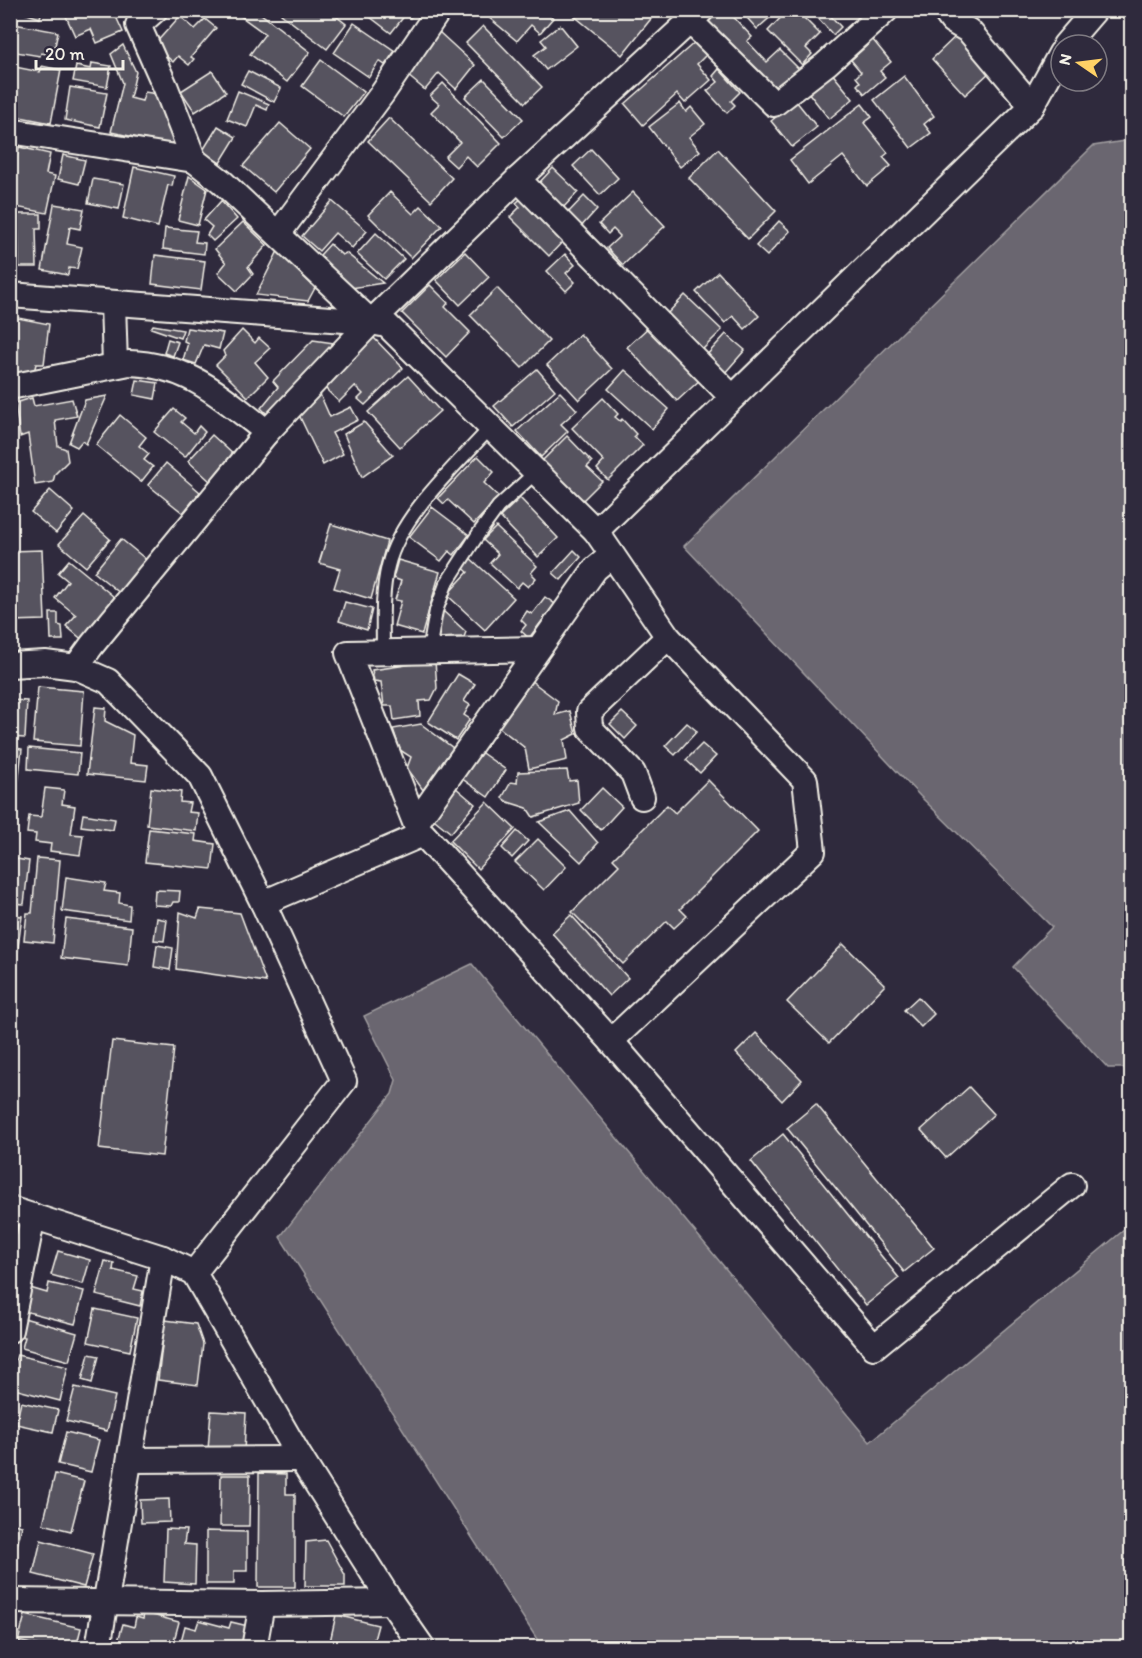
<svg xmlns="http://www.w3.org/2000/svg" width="1142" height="1658" viewBox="0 0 1142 1658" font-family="Itim,sans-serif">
<rect width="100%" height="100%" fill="#2f2a3d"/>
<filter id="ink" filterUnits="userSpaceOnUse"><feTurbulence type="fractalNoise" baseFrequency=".0167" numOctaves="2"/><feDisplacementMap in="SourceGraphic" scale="12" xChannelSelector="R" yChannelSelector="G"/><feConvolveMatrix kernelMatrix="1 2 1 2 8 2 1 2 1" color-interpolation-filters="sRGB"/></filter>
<g filter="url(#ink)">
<g fill="#6a6670" stroke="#a19ea0" stroke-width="1.5">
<path d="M1131 140 1132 1068H1108L1013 967 1052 927 920 796 684 546 1093 146Z"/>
<path d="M472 964 870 1442 1131 1224V1647H542L280 1237 392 1094 396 1080 364 1016Z"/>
</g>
<g fill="#56525f" stroke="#f4f1e8" stroke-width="1.5">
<path d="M14 10H42L40 18Z"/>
<path d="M73 10H113L123 32 97 43 91 29 75 36 65 14Z"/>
<path d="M236 10H256L310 52 287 82 250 54 265 34 235 12Z"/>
<path d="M283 10H328L346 24 327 49 281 14Z"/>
<path d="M361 10H416L410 18 405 15 391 33Z"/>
<path d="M459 10H478L470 20Z"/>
<path d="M492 10H545L553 18 540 33 531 25 517 41 487 16Z"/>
<path d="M567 10H648L654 15 622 55Z"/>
<path d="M721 10H727L752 37 747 41 767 62 780 50 799 69 772 96 704 26Z"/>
<path d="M740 10H775L776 12 757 29Z"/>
<path d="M788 10H796L820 34 806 48 812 54 802 65 768 31Z"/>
<path d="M811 10H825L841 27 833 35Z"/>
<path d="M180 16 195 29 205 19 216 28 191 57 194 59 189 65 178 56 173 62 154 45Z"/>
<path d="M354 23 395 51 385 65 379 61 369 77 334 53Z"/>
<path d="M14 24 58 32 53 55 41 53 40 56 10 51Z"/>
<path d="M560 25 577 46 546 70 534 55 546 46 541 40Z"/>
<path d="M483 26 542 87 525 103 466 43Z"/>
<path d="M439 32 475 65 456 89 439 73 425 90 407 75Z"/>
<path d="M958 34 991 71 965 95 932 59Z"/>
<path d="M873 40 891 62 880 71 885 77 865 94 857 85 860 82 856 77 861 72 851 60Z"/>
<path d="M695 42 706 55 697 64 711 80 685 103 677 94 643 125 625 104Z"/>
<path d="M123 45 136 72 130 98 142 101 145 92 163 95 176 146 111 132 123 83 111 54Z"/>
<path d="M321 60 364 92 344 117 302 86Z"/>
<path d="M92 63 111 66 107 87 73 81 76 66 91 69Z"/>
<path d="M10 66 40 72 42 66 61 70 51 123 10 115Z"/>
<path d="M719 69 740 92 731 101 735 105 727 113 707 91 718 82 713 76Z"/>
<path d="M212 71 226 92 195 112 181 91Z"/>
<path d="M248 71 281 88 274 102 241 84Z"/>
<path d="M831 72 853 99 829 119 808 92Z"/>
<path d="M904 76 934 116 924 124 931 133 911 148 874 100Z"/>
<path d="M484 79 523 119 504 137 465 97Z"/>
<path d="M443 83 501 143 477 167 466 156 456 167 445 157 460 142 431 112 439 104 430 96Z"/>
<path d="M70 87 107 93 100 127 65 120Z"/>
<path d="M238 91 269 104 267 110 256 105 247 127 227 119Z"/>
<path d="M796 101 817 127 792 147 771 121Z"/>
<path d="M680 103 686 112 691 107 705 124 689 137 700 151 680 167 649 127Z"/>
<path d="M862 104 872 117 864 123 888 153 883 157 891 166 867 186 843 156 808 184 790 160Z"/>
<path d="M389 118 452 178 431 201 368 141Z"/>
<path d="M280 123 310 149 274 192 243 166Z"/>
<path d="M218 126 236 137 220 163 202 152Z"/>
<path d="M19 147 50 154 46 174 55 176 47 213 10 206V187Z"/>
<path d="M591 149 618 178 600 195 573 166Z"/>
<path d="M718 149 776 211 748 239 689 178Z"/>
<path d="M63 155 85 160 79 184 58 179Z"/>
<path d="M134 167 174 176 172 186 168 185 158 227 123 218Z"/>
<path d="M553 168 578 192 562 209 537 185Z"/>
<path d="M189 176 207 189 198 225 178 220Z"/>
<path d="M93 179 124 184 119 209 88 203Z"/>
<path d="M390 192 413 214 421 206 442 226 411 258 368 215Z"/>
<path d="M633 192 665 226 623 265 607 248 620 236 613 229 608 234 599 224Z"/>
<path d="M524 196 566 238 549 256 510 217 520 207 516 203Z"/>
<path d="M584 196 597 209 579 229 565 216Z"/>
<path d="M221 201 237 219 213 241 207 235 212 227 204 220Z"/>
<path d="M332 201 367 231 352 248 335 233 319 251 302 236Z"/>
<path d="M54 204 84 209 80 229 70 227 67 244 82 247 77 269 69 268 68 275 42 270Z"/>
<path d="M18 214H41V229H36L37 267H19Z"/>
<path d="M10 215 15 258H10Z"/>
<path d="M779 221 790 231 767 256 756 246Z"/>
<path d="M243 222 267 245 248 267 253 274 237 291 218 273 226 263 215 249Z"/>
<path d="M165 228 197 231 195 242 205 243 204 254 163 249Z"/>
<path d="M376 233 404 259 384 279 357 254Z"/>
<path d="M330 244 342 255 346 253 383 283 351 288 320 255Z"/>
<path d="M278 251 315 288 308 301 256 295Z"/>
<path d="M465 252 489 277 460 305 436 280Z"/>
<path d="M565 254 575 265 566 273 575 282 566 291 547 271Z"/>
<path d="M155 255 205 261 201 290 152 284Z"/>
<path d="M718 272 759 316 745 329 733 316 725 323 696 292Z"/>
<path d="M430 285 448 303 445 307 470 332 446 357 402 313Z"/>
<path d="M497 288 549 341 522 368 470 315Z"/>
<path d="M685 295 722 330 702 350 666 315Z"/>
<path d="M18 318 49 324 44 364H36L34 372 10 373V329Z"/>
<path d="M652 324 702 378 677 401 627 347Z"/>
<path d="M153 325 183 330 180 338 151 328Z"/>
<path d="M187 328 223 333 219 349 204 345 196 364 183 360 188 343 184 341Z"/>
<path d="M242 330 255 343 259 338 270 348 255 362 268 377 248 397 216 365 225 356 223 351Z"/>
<path d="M580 334 612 369 579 400 547 365Z"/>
<path d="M726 334 745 350 724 374 705 357Z"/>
<path d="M373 337 403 368 365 405 358 399 363 394 355 386 339 402 323 386Z"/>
<path d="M168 339 178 342 173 356 164 353Z"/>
<path d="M313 340 341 344 269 416 261 408 278 387 273 381Z"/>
<path d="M537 369 555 390 513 427 494 406Z"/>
<path d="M625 370 669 409 652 429 608 389Z"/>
<path d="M408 376 440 411 400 447 368 412Z"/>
<path d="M137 380 158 383 155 399 134 395Z"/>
<path d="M319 392 330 417 351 407 358 420 332 433 343 454 323 465 298 413Z"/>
<path d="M560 392 577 410 561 424 568 431 541 457 517 431Z"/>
<path d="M107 396 86 444 82 441 77 447 69 443 85 400Z"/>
<path d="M32 398 34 406 72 399 77 416 55 420 58 446 66 449 68 461 55 474 53 482 35 485 28 434 20 437 15 403Z"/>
<path d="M603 398 618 414 615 417 620 421 622 419 636 434 634 436 643 445 608 480 597 469 604 461 572 428Z"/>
<path d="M174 409 185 418 181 422 194 433 199 426 205 432 185 457 154 432Z"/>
<path d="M120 415 146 437 139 446 149 454 144 460 153 467 141 482 96 445Z"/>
<path d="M364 422 393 455 362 477 344 434Z"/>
<path d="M212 435 235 456 211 482 188 461Z"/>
<path d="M567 436 592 462 587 467 602 481 582 501 542 461Z"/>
<path d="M478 456 494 472 484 483 499 497 474 524 448 500 444 504 438 498Z"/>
<path d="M166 463 200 492 183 513 148 485Z"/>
<path d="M50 490 74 511 56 533 31 512Z"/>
<path d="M520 498 558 538 538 557 500 517Z"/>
<path d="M432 507 469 535 454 555 449 551 441 561 409 537Z"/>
<path d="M84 516 110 539 86 567 59 544Z"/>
<path d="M331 524 387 541 371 599 334 588 340 569 319 563Z"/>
<path d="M496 527 537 566 531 573 536 578 528 587 522 582 517 588 490 563 498 554 483 540Z"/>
<path d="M121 539 148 561 121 594 94 572Z"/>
<path d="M42 550 45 620 10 621V551Z"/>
<path d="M574 550 581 557 561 580 553 573Z"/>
<path d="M469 557 514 598 485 630 447 595 468 572 461 566Z"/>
<path d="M69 560 119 601 85 642 66 626 76 615 55 598 68 581 58 573Z"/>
<path d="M398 560 440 572 422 634 394 626 401 601 395 600 401 581 393 578Z"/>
<path d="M545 597 555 604 529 638 521 631 526 625 521 620 527 611 532 614Z"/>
<path d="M345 602 372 609 367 630 339 621Z"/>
<path d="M443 611 466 632 464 637 435 638Z"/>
<path d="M50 613H58V625L62 626 63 640H51Z"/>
<path d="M435 661 437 688 431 700 419 701 420 716 394 720 392 706H384L381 682 374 681 372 670Z"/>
<path d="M458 674 475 684 464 701 470 705 464 715 470 719 456 740 428 722Z"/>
<path d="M526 677 558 701 555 715 570 711 576 734 564 740 567 760 529 769 525 748 496 725Z"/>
<path d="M38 687 84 691 80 746 33 742Z"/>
<path d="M10 700 27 701 25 738 10 737Z"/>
<path d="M95 707 106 708 105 721 133 735 130 763 148 765 146 780 87 774Z"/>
<path d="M622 712 637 726 625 739 610 724Z"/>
<path d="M687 723 697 731 675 755 665 746Z"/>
<path d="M421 724 453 748 423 790 407 768 411 757 400 750 393 729Z"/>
<path d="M702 744 716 756 700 773 686 760Z"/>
<path d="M10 747 22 749 17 793 10 792Z"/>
<path d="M29 748 80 753 78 774 28 769Z"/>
<path d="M479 751 506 770 488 797 461 778Z"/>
<path d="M567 770 569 781 577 780 579 803 533 817 527 808 508 802 502 798 511 782 517 783 518 772Z"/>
<path d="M708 780 758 831 680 909 687 916 674 928 667 921 623 964 572 912 619 865 613 859 667 805 675 813Z"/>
<path d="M455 787 475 804 451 833 430 816Z"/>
<path d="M45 788 64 790 62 804 75 806 71 834 83 835 80 855 50 851 51 844 35 842 36 834 27 833 29 816 41 817Z"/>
<path d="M151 788 181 792 180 802 190 803 188 812 198 813 196 831 147 825Z"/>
<path d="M602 788 622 807 601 830 581 810Z"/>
<path d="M10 797 18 798 13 849H10Z"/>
<path d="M487 802 515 829 478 869 450 841Z"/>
<path d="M570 811 598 843 581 862 539 822Z"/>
<path d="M83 814 115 819 113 830 81 826Z"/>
<path d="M149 829 196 834 195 841 215 844 212 869 145 862Z"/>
<path d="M517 831 528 841 512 858 502 848Z"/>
<path d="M538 839 566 867 544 890 515 862Z"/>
<path d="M10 858 29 861 24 904 10 903Z"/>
<path d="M37 858 60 860 53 943 24 940 27 913H32Z"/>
<path d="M66 877 106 883 104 891 120 893 119 903 130 905 129 920 62 911Z"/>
<path d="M155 890 180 891 179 902H173L171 906 154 905Z"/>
<path d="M200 909 240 913 266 982 176 969 180 912 197 918Z"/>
<path d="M10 915 22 916 17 955 10 954Z"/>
<path d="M571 915 628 978 609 996 552 933Z"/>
<path d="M157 918 167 920 164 941 154 940Z"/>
<path d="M66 919 132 927 128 966 61 958Z"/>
<path d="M843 944 885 985 829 1043 787 1002Z"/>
<path d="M157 945 173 948 170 970 154 967Z"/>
<path d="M918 997 934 1014 921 1027 904 1010Z"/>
<path d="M756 1033 802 1080 782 1101 736 1053Z"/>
<path d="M112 1041 174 1048 162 1156 99 1149Z"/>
<path d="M969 1087 994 1114 946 1158 921 1130Z"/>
<path d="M816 1104 934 1248 904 1272 787 1128Z"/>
<path d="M783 1134 899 1278 866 1305 751 1161Z"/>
<path d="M58 1251 90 1260 83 1284 51 1275Z"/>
<path d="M105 1261 114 1263 113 1270 138 1276 134 1289 143 1291 140 1306 96 1295Z"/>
<path d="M49 1283 84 1291 75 1324 24 1311 30 1288 47 1293Z"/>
<path d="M95 1309 137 1318 130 1351 88 1342Z"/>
<path d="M24 1318 77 1333 69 1361 22 1348 25 1337 19 1336Z"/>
<path d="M165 1320 196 1324 203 1344 198 1385 158 1380Z"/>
<path d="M89 1354 99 1356 92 1383 82 1380Z"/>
<path d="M17 1355 68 1367 60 1401 10 1388V1380Z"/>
<path d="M75 1387 115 1396 107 1431 66 1421Z"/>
<path d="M21 1402 58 1410 53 1432 16 1424Z"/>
<path d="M211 1411 246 1413 244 1452 208 1450Z"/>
<path d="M66 1432 99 1440 91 1472 58 1464Z"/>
<path d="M259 1473 286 1474V1494H295V1587H258Z"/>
<path d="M55 1474 84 1481 71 1531 43 1524Z"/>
<path d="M221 1475H250L249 1526H220Z"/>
<path d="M169 1499 170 1522 141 1523 140 1500Z"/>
<path d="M10 1523 22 1526 11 1568H10Z"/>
<path d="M166 1529 186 1530 184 1544 196 1545 195 1584 164 1582Z"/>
<path d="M206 1531 247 1532V1571H234V1584H206Z"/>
<path d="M41 1540 93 1554 84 1587 33 1574Z"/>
<path d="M326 1540 345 1575V1586H305L306 1542Z"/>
<path d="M144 1613 179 1622 172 1648H144L118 1641 123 1624 134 1627 136 1617 143 1619Z"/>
<path d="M25 1615 81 1628 76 1648H48L18 1641Z"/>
<path d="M336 1615 378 1625 372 1647 375 1648 329 1646Z"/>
<path d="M10 1620 18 1622 12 1648H10Z"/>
<path d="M199 1620 229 1628 231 1622 248 1626 242 1648H204L181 1641 185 1626 196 1629Z"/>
</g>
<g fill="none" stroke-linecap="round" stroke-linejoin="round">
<g stroke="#f4f1e8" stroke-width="16">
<g id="lane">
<path d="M429 651 436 611 446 584 479 533 498 507 536 472"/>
<path d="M383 653C383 624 381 595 388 566 400 515 456 466 491 427"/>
</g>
</g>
<g stroke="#f4f1e8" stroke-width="28">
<g id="street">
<path d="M155 10 138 25 166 88 194 160"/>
<path d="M944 10 952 21 969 31 1032 106"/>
<path d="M691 22 774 104 826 64 886 10"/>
<path d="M1065 45 1095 10"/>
<path d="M10 131 194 160 221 181 371 322"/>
<path d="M518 179 732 397"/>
<path d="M278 234 382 94 439 10"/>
<path d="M10 295 371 322 387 325 596 531 668 637 805 780 813 851 611 1041 423 834 263 903"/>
<path d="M113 303 115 365"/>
<path d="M10 387 129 363C191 365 221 397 267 432"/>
<path d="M596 531 1032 106 1061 53"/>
<path d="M10 665 45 663 76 667 108 681 200 776 263 903 344 1081 194 1273"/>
<path d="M76 667 92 645 267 432 371 322 518 179 702 10"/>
<path d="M642 797 633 773 590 728 589 712 668 637"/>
<path d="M416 823 595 569 612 555"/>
<path d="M420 835 348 653 537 649"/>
<path d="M611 1041 874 1347 1072 1185"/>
<path d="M10 1209 163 1258 194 1273 301 1459 391 1602 423 1648"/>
<path d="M10 1330 33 1216"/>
<path d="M130 1460 301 1459"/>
<path d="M10 1601 262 1604 391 1602"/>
<path d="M98 1648 163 1258"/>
<path d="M254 1648 262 1604"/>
</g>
</g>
<use href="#lane" stroke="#2f2a3d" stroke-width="12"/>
<use href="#street" stroke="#2f2a3d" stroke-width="24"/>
</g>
</g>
<rect width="1142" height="1658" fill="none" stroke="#2f2a3d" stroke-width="36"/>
<rect x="18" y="18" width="1106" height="1622" fill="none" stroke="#f4f1e8" stroke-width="2" filter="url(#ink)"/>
<g transform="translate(1079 63) rotate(284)"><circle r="28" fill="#2f2a3d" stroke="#7e7a81" stroke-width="1.5"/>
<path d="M0-4.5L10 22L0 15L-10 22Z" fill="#ffd166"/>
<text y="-9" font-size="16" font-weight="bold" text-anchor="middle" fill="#f4f1e8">N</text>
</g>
<path d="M36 60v9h87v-9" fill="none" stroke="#f4f1e8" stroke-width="3"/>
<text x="45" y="60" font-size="18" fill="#f4f1e8" stroke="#2f2a3d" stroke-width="4.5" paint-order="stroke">20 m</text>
</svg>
